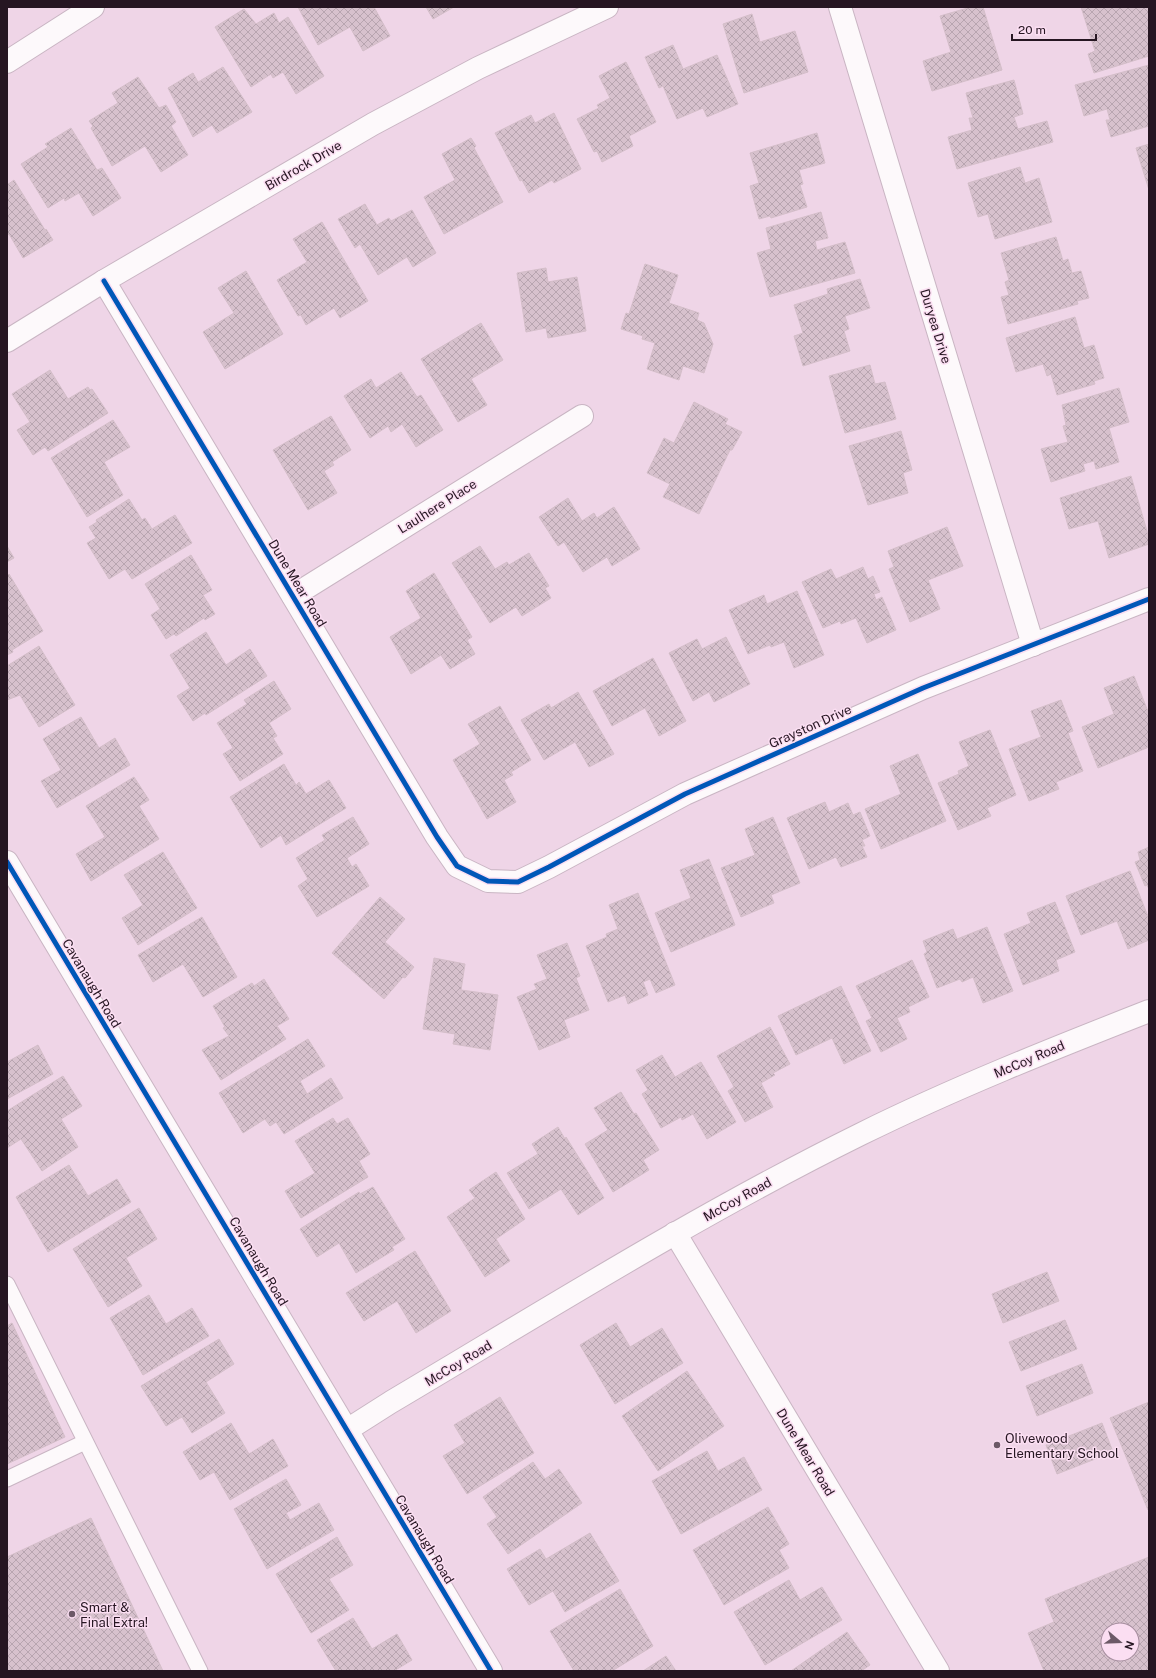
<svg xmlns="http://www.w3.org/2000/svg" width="1156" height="1678" viewBox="0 0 1156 1678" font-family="'Public Sans',sans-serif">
<defs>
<pattern id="building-cross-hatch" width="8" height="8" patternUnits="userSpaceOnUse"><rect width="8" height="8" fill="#d7c1cd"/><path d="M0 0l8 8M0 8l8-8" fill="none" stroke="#b8a5b0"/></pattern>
</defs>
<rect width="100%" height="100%" fill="#efd5e7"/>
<g fill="url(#building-cross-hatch)" stroke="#d4bec9" fill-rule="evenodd">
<path d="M298 7H368L369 8 374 7 390 36 363 51 350 27 318 45Z"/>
<path d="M426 7H454L433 19Z"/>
<path d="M971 7H983L1002 70 932 91 923 61 951 52 940 16Z"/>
<path d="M1081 7H1149V56L1094 73 1088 54 1095 51Z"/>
<path d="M244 9 256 24 274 13 279 23 288 17 324 76 296 94 283 72 273 78 271 74 251 87 215 27Z"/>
<path d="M752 14 760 42 795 31 808 72 744 93 723 24Z"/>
<path d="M673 45 683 69 717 55 738 104 707 117 703 108 677 119 663 86 659 88 645 57Z"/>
<path d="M626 62 656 122 629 136 633 146 602 162 597 151 594 152 577 119 599 108 597 105 610 98 599 76Z"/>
<path d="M1149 65V126L1111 137 1106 120H1110L1107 109 1084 116 1075 85Z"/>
<path d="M223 67 252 112 217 133 212 125 193 137 168 88 193 73 198 82Z"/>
<path d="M138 77 159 108 166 105 176 122 171 126 188 155 161 172 145 146 112 166 91 128 93 126 89 121 118 103 112 93Z"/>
<path d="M1014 80 1023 114 1014 117 1018 129 1047 121 1053 142 957 169 948 137 972 130 969 118H973L966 93Z"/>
<path d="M554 113 581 169 554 183 552 180 529 193 522 180 520 181 495 133 531 115 535 123Z"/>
<path d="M71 128 97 170 102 168 121 198 93 216 79 193 65 201 64 198 48 208 21 164 48 147 45 144Z"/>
<path d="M817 133 825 163 799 170 803 184 800 185 807 207 771 218 770 216 759 219 750 186 759 183 750 153Z"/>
<path d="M471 138 476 146 474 148 503 202 444 234 424 197 455 180 442 154Z"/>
<path d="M1149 144V190L1136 148Z"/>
<path d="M1020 167 1025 183 1039 178 1052 222 995 239 988 214 978 217 968 183Z"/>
<path d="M14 180 45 230 46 229 53 240 23 258 9 234 7 235V185Z"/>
<path d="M365 204 377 225 389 218 391 221 412 210 436 253 413 267 407 257 378 275 360 244 355 248 338 219Z"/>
<path d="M821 212 828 238 815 241 817 250 845 242 855 273 770 297 757 253 771 249 766 228Z"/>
<path d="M322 222 368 301 340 318 334 308 306 325 301 315 298 316 277 280 307 262 293 239Z"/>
<path d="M1056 237 1063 261 1068 259 1072 273 1081 271 1089 298 1077 301 1078 304 1008 324 1001 297 1009 295 1005 282 1009 280 1001 253Z"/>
<path d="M645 264 678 275 669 303 699 313 697 320 704 323 713 344 704 373 683 366 679 380 647 369 655 343 642 339 643 336 621 329 626 313 629 314Z"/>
<path d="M546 268 548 282 577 277 586 331 548 338 546 328 526 332 517 273Z"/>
<path d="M246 271 283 334 225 369 203 332 234 313 218 288Z"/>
<path d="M860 279 870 308 845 316 849 329 844 331 850 351 803 366 794 336 803 333 794 305 828 294 827 289Z"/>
<path d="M1075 317 1084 348 1094 345 1104 378 1094 381 1095 384 1057 395 1051 374 1047 376 1043 364 1016 372 1006 338Z"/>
<path d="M481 323 503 360 471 379 487 405 458 422 421 359Z"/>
<path d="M870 365 875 384 885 382 896 419 845 433 829 376Z"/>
<path d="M50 370 68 399 88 387 90 390 92 389 108 413 48 451 45 447 33 455 17 430 30 422 12 394Z"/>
<path d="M401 372 417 397 421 395 443 430 416 447 402 424 391 432 388 426 370 438 344 396 371 379 376 388Z"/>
<path d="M1119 388 1129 422 1109 428 1119 462 1096 469 1094 461 1083 464 1085 471 1051 482 1041 449 1068 442 1063 426 1066 425 1062 405Z"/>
<path d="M694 402 728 419 725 424 742 432 732 450H730L699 514 663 497 670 484 647 473 664 438 674 443Z"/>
<path d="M331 416 351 450 332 462 334 465 324 471 337 493 308 510 273 450Z"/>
<path d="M113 420 130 447 104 462 123 495 87 517 51 458Z"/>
<path d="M901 431 912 470 903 473 908 493 868 505 849 446Z"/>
<path d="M1131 476 1149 538V544L1109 558 1098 521 1069 529 1060 498Z"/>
<path d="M568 498 582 521 594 513 597 518 614 507 640 549 612 566 607 557 583 572 564 542 558 546 539 517Z"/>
<path d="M129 499 142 520 145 518 152 529 175 515 192 543 132 579 125 569 109 579 87 543 96 538 89 527 97 522 96 520Z"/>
<path d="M947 527 963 566 928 580 940 609 910 622 889 569 894 567 888 551Z"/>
<path d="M7 546 14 558 7 562Z"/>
<path d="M480 546 495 569 507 562 509 565 529 553 549 586 545 588 551 598 522 616 516 607 490 623 452 563Z"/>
<path d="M191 555 212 590 203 595 215 614 205 620 204 618 176 636 174 634 166 639 151 615 160 609 145 584Z"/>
<path d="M863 567 868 579 873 576 880 592 874 594 876 600 882 597 896 630 867 643 856 618 841 624 840 621 823 628 802 582 831 569 836 579Z"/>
<path d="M434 573 472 637 467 640 475 654 450 669 441 655 411 674 390 637 421 618 406 591Z"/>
<path d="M9 574 43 631 12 650 13 652 7 655V576Z"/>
<path d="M797 591 824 655 794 668 784 642 771 647 770 645 748 654 729 610 764 595 767 604Z"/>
<path d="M206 632 226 665 250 649 267 676 206 715 205 713 193 721 177 696 190 688 170 655Z"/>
<path d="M726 637 750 684 714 702 709 692 693 701 669 653 697 639 702 649Z"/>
<path d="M39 646 75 705 39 727 20 695 7 700V666Z"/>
<path d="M653 658 686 721 659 736 645 708 612 726 593 691Z"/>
<path d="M1134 676 1149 714V747L1098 768 1082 727 1114 714 1104 688Z"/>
<path d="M274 681 291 709 269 723 277 736 273 738 283 754 240 781 223 754 233 748 217 723 247 704 244 700Z"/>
<path d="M578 692 614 754 589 767 575 742 544 760 521 720 549 704 551 708Z"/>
<path d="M1061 700 1073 731 1068 733 1083 771 1056 782 1059 789 1029 801 1009 749 1041 737 1031 711Z"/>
<path d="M500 706 531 760 511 772 513 775 504 780 516 802 487 819 453 760 480 744 468 724Z"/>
<path d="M81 717 99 748 115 738 130 765 57 808 41 781 61 770 43 739Z"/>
<path d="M990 730 1016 795 987 808 991 816 958 830 938 783 959 774 958 771 969 766 959 742Z"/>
<path d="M918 754 946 821 881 849 865 809 901 794 890 766Z"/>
<path d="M284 764 296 785 299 782 306 794 329 780 346 808 286 845 281 835 261 848 230 797Z"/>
<path d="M134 777 149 800 139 806 159 839 91 881 76 854 105 837 86 806Z"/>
<path d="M825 802 829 812 848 803 853 815 860 812 870 836 862 840 865 846H862L867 857 841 867 836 857 809 869 787 818Z"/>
<path d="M353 817 369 844 347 858 352 867 356 864 369 886 317 917 298 886 308 879 296 858 325 840 322 835Z"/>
<path d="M773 817 800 883 771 895 774 903 741 917 721 868 755 855 745 829Z"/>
<path d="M1149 847V889L1147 885 1145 886 1135 862 1140 860 1138 852Z"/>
<path d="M163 852 197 908 138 945 122 918 143 905 124 875Z"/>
<path d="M709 859 735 925 671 952 655 913 691 898 680 870Z"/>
<path d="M1130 871 1149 919V940L1128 949 1117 921 1081 935 1066 896Z"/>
<path d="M638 893 675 985 656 993 650 979 643 982 648 995 628 1004 625 995 608 1002 586 946 607 937 606 934 618 929 609 905Z"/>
<path d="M380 897 405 919 385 942 414 967 405 978 403 977 384 999 332 953Z"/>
<path d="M1055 902 1075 952 1056 960 1059 971 1023 985 1004 934 1031 923 1027 913Z"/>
<path d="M202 917 237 977 203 997 183 964 153 982 138 955Z"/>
<path d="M987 927 1013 991 983 1003 973 977 962 982 960 979 937 988 924 954 927 952 923 941 953 929 957 939Z"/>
<path d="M567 943 580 976 576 978 589 1010 564 1020 570 1037 539 1050 517 997 537 989 534 984 547 979 537 955Z"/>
<path d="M434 958 465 964 461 990 498 995 490 1050 453 1044 455 1034 423 1029Z"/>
<path d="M912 960 929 997 908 1007 910 1012 897 1018 907 1039 881 1052 866 1021 872 1018 856 986Z"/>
<path d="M264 979 289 1019 277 1026 286 1039 221 1080 202 1050 229 1036 223 1028 225 1027 213 1006 252 983 254 986Z"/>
<path d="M841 986 871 1051 844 1064 832 1038 796 1055 778 1016Z"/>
<path d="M770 1027 790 1064 773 1073 775 1075 761 1083 773 1107 745 1122 728 1091 734 1087 717 1056Z"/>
<path d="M308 1039 325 1066 300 1081 307 1094 331 1078 343 1098 284 1134 276 1122 270 1126 265 1119 243 1133 219 1093Z"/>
<path d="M38 1045 53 1074 7 1099V1062Z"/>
<path d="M662 1055 675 1077 701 1062 736 1122 707 1139 693 1114 682 1120 681 1117 661 1128 642 1094 648 1090 636 1070Z"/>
<path d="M63 1076 82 1106 61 1119 78 1147 42 1171 21 1139 7 1148V1111Z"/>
<path d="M621 1092 634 1114 636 1113 659 1150 643 1160 649 1170 613 1192 585 1144 608 1130 594 1108Z"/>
<path d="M333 1118 337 1124 348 1118 370 1154 359 1161 368 1177 301 1218 285 1191 315 1173 295 1141Z"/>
<path d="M558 1127 565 1139 566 1137 604 1198 578 1215 561 1189 529 1209 507 1173 538 1154 532 1144Z"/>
<path d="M69 1165 88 1196 117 1179 131 1202 48 1252 16 1197Z"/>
<path d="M496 1172 525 1219 496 1239 510 1261 485 1277 447 1217 475 1198 469 1190Z"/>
<path d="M373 1187 405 1239 392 1247 394 1250 356 1273 339 1243 317 1257 300 1229 359 1192 360 1194Z"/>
<path d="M139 1208 157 1239 126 1258 142 1286 108 1307 73 1249Z"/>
<path d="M415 1251 451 1311 416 1333 397 1301 364 1321 346 1293Z"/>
<path d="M1047 1272 1059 1301 1003 1323 992 1294Z"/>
<path d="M149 1295 166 1324 192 1308 209 1336 143 1375 110 1318Z"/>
<path d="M1065 1320 1077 1349 1021 1371 1009 1342Z"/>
<path d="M12 1323 65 1437 7 1464V1326Z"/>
<path d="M616 1323 630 1347 662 1328 683 1363 615 1404 580 1345Z"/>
<path d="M219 1339 234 1364 206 1382 225 1413 192 1433 182 1417 166 1426 141 1386Z"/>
<path d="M1082 1364 1093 1393 1037 1416 1026 1386Z"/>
<path d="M687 1371 724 1426 658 1471 622 1416Z"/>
<path d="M500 1397 534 1453 467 1494 443 1456 465 1443 454 1425Z"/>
<path d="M1149 1402V1510H1148L1110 1418Z"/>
<path d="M231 1423 249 1454 273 1439 288 1466 230 1500 214 1472 200 1480 183 1452Z"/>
<path d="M1102 1423 1113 1452 1057 1474 1046 1445Z"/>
<path d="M707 1451 718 1471 744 1457 762 1490 681 1534 652 1481Z"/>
<path d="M533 1462 545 1479 559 1469 582 1503 508 1554 487 1524 497 1517 483 1497Z"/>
<path d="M286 1479 301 1505 286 1513 290 1520 319 1503 334 1530 267 1569 234 1509Z"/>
<path d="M768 1507 789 1544 779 1550 789 1568 724 1605 693 1550Z"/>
<path d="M91 1518 163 1671H7V1557Z"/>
<path d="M590 1533 619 1581 565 1612 553 1591 529 1605 507 1569 540 1549 546 1559Z"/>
<path d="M337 1537 353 1565 329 1579 349 1610 311 1633 276 1574Z"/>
<path d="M1149 1557V1671H1044L1028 1633 1054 1622 1045 1599ZM1108 1630H1132V1654H1108Z"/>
<path d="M789 1580 800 1600 822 1587 842 1620 765 1665 734 1612Z"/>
<path d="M620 1589 653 1646 612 1671H574L550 1631Z"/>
<path d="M353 1618 372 1649 397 1634 412 1660 394 1671H336L317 1640Z"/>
<path d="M847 1632 870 1665 861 1671H791Z"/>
<path d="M666 1656 676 1671H643Z"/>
</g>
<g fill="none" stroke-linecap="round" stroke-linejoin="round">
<g stroke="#c9b5c3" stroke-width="17">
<g id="service">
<path d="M7 1284 200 1671"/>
<path d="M7 1479 85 1442"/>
</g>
</g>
<g stroke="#c9b5c3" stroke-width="24">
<g id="minor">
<path d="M840 7 1033 645"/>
<path d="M104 281 437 837 457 866 488 881 518 882 549 867 685 794 923 688 1149 599"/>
<path d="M7 341 104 281 373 124 478 68 607 7"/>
<path d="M293 596 582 416"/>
<path d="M7 862 491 1671"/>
<path d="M675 1233 938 1671"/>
<path d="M347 1430 391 1402C546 1310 699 1214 861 1134 954 1088 1052 1049 1149 1011"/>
</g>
</g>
<g stroke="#c9b5c3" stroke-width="24">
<path id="secondary" d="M7 62 93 7"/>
</g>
<use href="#service" stroke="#fdf9fb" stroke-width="15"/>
<use href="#minor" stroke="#fdf9fb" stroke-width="22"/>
<use href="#secondary" stroke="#fdf9fb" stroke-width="22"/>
<g stroke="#fbdef2" stroke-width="8">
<g id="cycleway">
<path d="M104 281 437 837 457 866 488 881 518 882 549 867 685 794 923 688 1149 599"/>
<path d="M7 862 491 1671"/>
</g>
</g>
<use href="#cycleway" stroke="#0057b8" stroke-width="5"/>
</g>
<g fill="#6c5967" stroke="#fbdef2" stroke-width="1.5">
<circle cx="997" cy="1445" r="4"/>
<circle cx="72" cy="1614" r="4"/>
</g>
<g text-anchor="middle" stroke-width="3" stroke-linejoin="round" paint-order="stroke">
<g font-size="13" fill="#261622" stroke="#fbdef2">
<text transform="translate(303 165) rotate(-30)" y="5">Birdrock Drive</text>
<text transform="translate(936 326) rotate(73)" y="5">Duryea Drive</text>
<text transform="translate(437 506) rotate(-32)" y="5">Laulhere Place</text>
<text transform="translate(298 583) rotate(59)" y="5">Dune Mear Road</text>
<text transform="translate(810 726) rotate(-24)" y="5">Grayston Drive</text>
<text transform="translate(92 983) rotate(59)" y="5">Cavanaugh Road</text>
<text transform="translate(1029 1059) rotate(-23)" y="5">McCoy Road</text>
<text transform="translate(737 1199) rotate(-29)" y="5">McCoy Road</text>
<text transform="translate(259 1261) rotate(59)" y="5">Cavanaugh Road</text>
<text transform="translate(458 1363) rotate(-31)" y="5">McCoy Road</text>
<text transform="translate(806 1452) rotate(59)" y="5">Dune Mear Road</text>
<text transform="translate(425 1539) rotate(59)" y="5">Cavanaugh Road</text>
</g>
<g font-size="13" fill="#261622" stroke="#fbdef2" text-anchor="start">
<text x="1005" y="1443">Olivewood<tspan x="1005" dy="15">Elementary School</tspan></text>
<text x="80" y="1612">Smart &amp;<tspan x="80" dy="15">Final Extra!</tspan></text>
</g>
</g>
<rect width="1156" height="1678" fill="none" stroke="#261622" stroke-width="16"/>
<g transform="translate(1120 1642) rotate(109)"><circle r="19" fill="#fbdef2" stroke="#a68e9f"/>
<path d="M0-3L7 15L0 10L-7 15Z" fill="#6c5967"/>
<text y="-6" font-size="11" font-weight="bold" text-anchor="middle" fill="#261622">N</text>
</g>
<path d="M1012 34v6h84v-6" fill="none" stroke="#261622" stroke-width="2"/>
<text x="1018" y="34" font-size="12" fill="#261622" stroke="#fbdef2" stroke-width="3" paint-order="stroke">20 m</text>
</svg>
